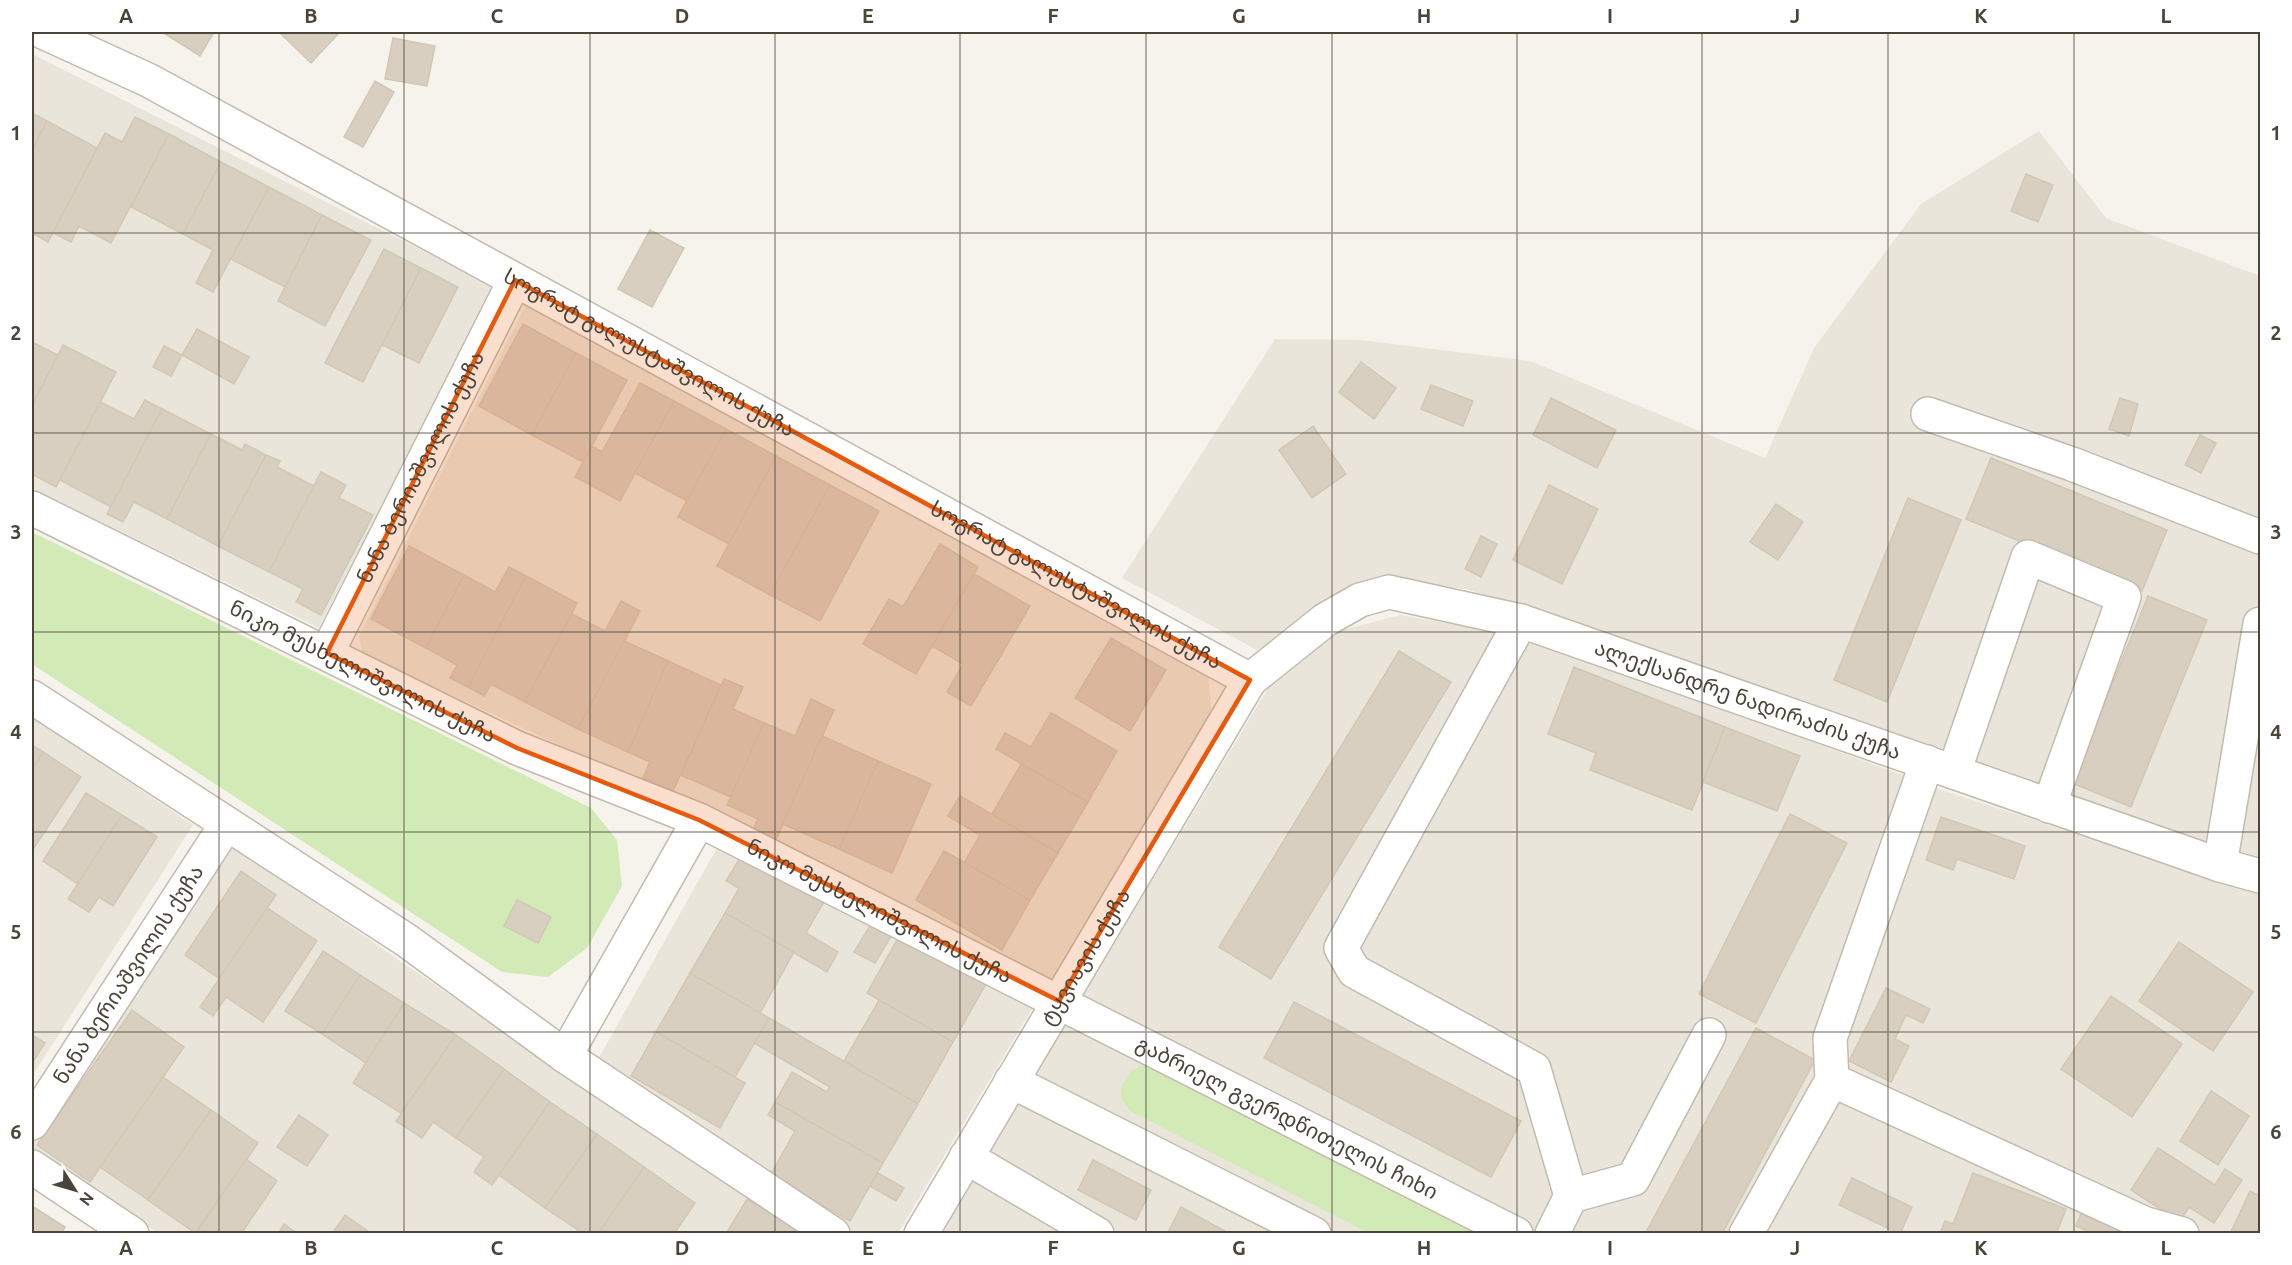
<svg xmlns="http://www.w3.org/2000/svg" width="2292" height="1265" viewBox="0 0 2292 1265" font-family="Ubuntu,'Noto Sans Georgian',sans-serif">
<rect width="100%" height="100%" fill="#f6f3ec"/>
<g fill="#eae5da">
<path d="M32 54 493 286 319 628 32 488Z"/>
<path d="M2039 131 2106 218 2260 276V867L1759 685 1466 589 1379 577 1257 650 1122 578 1275 339 1361 340 1530 361 1765 458 1814 348 1921 204Z"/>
<path d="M527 302 1208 674 1212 718 1051 982 717 818 363 654 359 636Z"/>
<path d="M1400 615 1529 637 1948 792 2260 894V1233L939 1234 1270 685 1324 635Z"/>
<path d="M32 717 193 825 32 1076Z"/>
<path d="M722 839 1039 997 898 1233H856L596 1063Z"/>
<path d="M232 845 531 1051 817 1233H158L32 1150V1135Z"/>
</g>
<g fill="#d2eab5">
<path d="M32 532 591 808 617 840 622 886 587 948 548 977 502 972 32 664Z"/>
<path d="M1155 1065 1481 1233H1369L1130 1111 1121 1099V1087L1130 1072 1140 1066Z"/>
</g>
<g fill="#d8cfc1" stroke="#d3c7b4" stroke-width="1.5">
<path d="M162 32H214L200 56Z"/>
<path d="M279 32H340L311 63Z"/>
<path d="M393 38 435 46 427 86 385 79Z"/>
<path d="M375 81 394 92 363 147 344 137Z"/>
<path d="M32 113 47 121 32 151Z"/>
<path d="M135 117 169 134 111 243 79 226 71 242 53 233 105 133 122 142Z"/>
<path d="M47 121 97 148 48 242 32 233V151Z"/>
<path d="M169 134 221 162 183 234 131 207Z"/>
<path d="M221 162 269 187 213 292 196 283 213 250 183 234Z"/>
<path d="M2026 174 2053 185 2038 222 2011 211Z"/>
<path d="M269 187 322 215 285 287 231 259Z"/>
<path d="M322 215 371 240 325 326 278 301Z"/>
<path d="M650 230 684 248 652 307 618 289Z"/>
<path d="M384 249 421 268 363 382 325 363Z"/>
<path d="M421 268 458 287 419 363 382 345Z"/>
<path d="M523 324 576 353 532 435 479 406Z"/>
<path d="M197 329 249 357 234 384 182 355Z"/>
<path d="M32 342 58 355 32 406Z"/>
<path d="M63 345 116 372 56 487 32 474V406Z"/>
<path d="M164 346 182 355 171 376 153 367Z"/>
<path d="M576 353 627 380 583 462 532 435Z"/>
<path d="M1361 362 1396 388 1374 419 1339 392Z"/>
<path d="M640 383 674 401 620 501 575 477 592 446 602 452Z"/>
<path d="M1431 385 1473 401 1463 426 1421 409Z"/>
<path d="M1551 398 1616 430 1597 468 1533 435Z"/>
<path d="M2120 398 2138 404 2129 436 2109 429Z"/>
<path d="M145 400 162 409 111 507 60 480 100 402 134 419Z"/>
<path d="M674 401 726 429 687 501 635 473Z"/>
<path d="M162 409 211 434 167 519 134 502 123 522 107 514Z"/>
<path d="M1313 426 1346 474 1312 498 1279 450Z"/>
<path d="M726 429 776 456 729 544 678 517Z"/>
<path d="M211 434 242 450 245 444 266 455 218 546 167 519Z"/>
<path d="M2200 435 2216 443 2201 473 2185 465Z"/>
<path d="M266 455 280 461 277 467 314 486 269 572 218 546Z"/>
<path d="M776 456 830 485 770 595 717 566Z"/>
<path d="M1991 458 2167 530 2142 591 1966 519Z"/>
<path d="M321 472 346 485 339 498 373 515 321 615 296 602 303 589 269 572Z"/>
<path d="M830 485 879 511 820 621 770 595Z"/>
<path d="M1549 485 1598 509 1562 584 1513 560Z"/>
<path d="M1908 498 1961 520 1887 702 1834 680Z"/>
<path d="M1776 504 1803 522 1778 560 1750 542Z"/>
<path d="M1481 536 1497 544 1481 577 1465 569Z"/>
<path d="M940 544 978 567 916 674 863 644 889 599 903 607Z"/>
<path d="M409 546 464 575 426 648 371 619Z"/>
<path d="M509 567 526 576 468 687 450 678 457 665 426 648 464 575 495 592Z"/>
<path d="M974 574 1030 606 971 706 947 692 963 664 932 646Z"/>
<path d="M526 576 577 603 525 702 491 684 484 696 468 687Z"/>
<path d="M2148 596 2207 620 2131 807 2072 783Z"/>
<path d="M621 601 640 611 578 729 525 702 572 614 605 631Z"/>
<path d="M1111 638 1166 670 1130 731 1075 698Z"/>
<path d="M624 641 668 661 628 752 578 729Z"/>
<path d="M1399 651 1451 682 1271 979 1219 947Z"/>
<path d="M668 661 721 685 673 791 643 778 650 762 628 752Z"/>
<path d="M1574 667 1725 727 1692 810 1590 770 1596 753 1548 734Z"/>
<path d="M724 679 743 687 733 709 764 723 731 797 681 775Z"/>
<path d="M811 699 834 710 776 840 753 830 758 819 727 805 764 723 795 736Z"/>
<path d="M1051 713 1117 751 1088 802 996 749 1005 733 1031 747Z"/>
<path d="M1725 727 1800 756 1777 811 1703 782Z"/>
<path d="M822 736 878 761 839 849 783 824Z"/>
<path d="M32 745 43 752 32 770Z"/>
<path d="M43 752 81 777 32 851V770Z"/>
<path d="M878 761 931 784 892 873 839 849Z"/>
<path d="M1021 764 1088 802 1058 853 992 814Z"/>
<path d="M86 793 122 815 78 884 43 861Z"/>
<path d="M960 796 1058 853 1030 900 964 863 980 835 948 816Z"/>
<path d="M1790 814 1847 843 1756 1023 1699 994Z"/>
<path d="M122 815 157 837 113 906 99 897 89 912 68 899Z"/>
<path d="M1941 817 2025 846 2014 879 1957 859 1953 870 1926 860Z"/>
<path d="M944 851 1030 900 1002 950 916 900Z"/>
<path d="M743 853 825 900 806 933 838 952 827 972 725 913 739 888 726 881Z"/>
<path d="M241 871 276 895 220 979 185 955Z"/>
<path d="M517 900 551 917 538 943 504 926Z"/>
<path d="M267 908 317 941 263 1022 226 997 213 1016 200 1007Z"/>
<path d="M725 913 794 952 760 1013 690 973Z"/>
<path d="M873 921 893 933 875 963 854 952Z"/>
<path d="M901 933 987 982 953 1042 867 993Z"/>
<path d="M2179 942 2253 992 2213 1051 2139 1001Z"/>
<path d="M323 951 360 975 322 1034 285 1011Z"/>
<path d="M690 973 769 1018 735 1077 656 1032Z"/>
<path d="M360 975 404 1003 366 1063 322 1034Z"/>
<path d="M1886 988 1930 1009 1923 1023 1906 1015 1895 1039 1909 1046 1891 1082 1849 1061Z"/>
<path d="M2111 996 2182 1044 2132 1117 2061 1069Z"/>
<path d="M879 1000 953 1042 918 1104 844 1061Z"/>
<path d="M1294 1002 1521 1121 1491 1177 1264 1058Z"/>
<path d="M404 1003 456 1035 401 1113 353 1083Z"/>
<path d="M132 1010 184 1047 90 1182 37 1145Z"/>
<path d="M769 1018 918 1104 883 1163 775 1102 792 1072 827 1092 830 1087 754 1043Z"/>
<path d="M1756 1028 1815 1060 1722 1234H1645Z"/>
<path d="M656 1032 745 1083 720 1128 631 1076Z"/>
<path d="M32 1035 45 1043 32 1063Z"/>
<path d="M456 1035 504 1069 456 1138 433 1122 422 1138 396 1121Z"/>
<path d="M504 1069 550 1102 492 1185 474 1172 484 1157 456 1138Z"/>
<path d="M163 1077 211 1110 148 1200 100 1167Z"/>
<path d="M2211 1091 2249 1116 2218 1165 2180 1141Z"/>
<path d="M550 1102 597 1134 545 1208 499 1175Z"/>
<path d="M775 1102 883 1163 850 1221 770 1176 795 1131 768 1115Z"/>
<path d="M211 1110 258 1143 195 1233 148 1200Z"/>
<path d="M299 1115 328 1135 307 1166 277 1147Z"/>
<path d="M597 1134 644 1167 598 1234H575L578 1230 545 1208Z"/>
<path d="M2158 1148 2215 1185 2225 1169 2242 1180 2214 1223 2189 1207 2180 1222 2131 1190Z"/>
<path d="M246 1159 277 1181 241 1234H196Z"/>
<path d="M1093 1160 1151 1190 1136 1220 1078 1190Z"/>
<path d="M644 1167 695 1203 674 1234H598Z"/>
<path d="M878 1173 904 1188 896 1201 870 1186Z"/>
<path d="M1973 1173 2066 1209 2056 1234H1940L1945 1221 1953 1224Z"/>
<path d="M1852 1178 1912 1207 1900 1234 1839 1205Z"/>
<path d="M2250 1191 2260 1196V1234H2230Z"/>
<path d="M747 1199 804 1234H726Z"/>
<path d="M32 1206 65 1227 61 1234H32Z"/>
<path d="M1181 1207 1230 1234H1167Z"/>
<path d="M2082 1211 2128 1234H2095L2076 1226Z"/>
<path d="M345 1215 372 1234H332Z"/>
<path d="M284 1224 298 1234H278Z"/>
</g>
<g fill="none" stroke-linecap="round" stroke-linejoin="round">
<g stroke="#c2bbae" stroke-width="36">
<g id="minor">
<path id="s1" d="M43 32 148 80 1250 680"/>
<path d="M1928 414 2072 464 2260 537"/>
<path id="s2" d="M32 508 517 748 699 820 1516 1234"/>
<path d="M1521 621 1341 948 1354 971 1534 1069 1571 1196"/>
<path id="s3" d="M327 653 515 280"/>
<path d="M32 697 406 940 565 1056 833 1234"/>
<path d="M1954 772 2028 557 2124 597 2049 806"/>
<path d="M2220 865 2260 624"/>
<path d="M565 1056 699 820"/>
<path d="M1832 1080 2146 1224 2182 1234"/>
<path d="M1011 1081 1314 1234"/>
<path id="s4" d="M32 1123 226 825"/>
<path d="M966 1157 1097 1234"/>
<path d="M32 1167 132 1234"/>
<path id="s5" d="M921 1234 1250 680 1325 620 1360 600 1389 592 1521 621 2220 865 2260 876"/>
<path d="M1552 1234 1571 1196 1633 1179 1709 1035"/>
<path d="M1746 1234 1832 1080 1830 1038 1927 762"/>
</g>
</g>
<use href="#minor" stroke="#fff" stroke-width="33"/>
</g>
<path fill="#e8590c" fill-opacity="0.2" stroke="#e8590c" stroke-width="4.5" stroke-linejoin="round" d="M515 280 1250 680 1059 1001 699 820 517 748 327 653Z"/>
<path fill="none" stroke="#4b4439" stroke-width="1.5" stroke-opacity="0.55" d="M219 32V1234M404 32V1234M590 32V1234M775 32V1234M960 32V1234M1146 32V1234M1332 32V1234M1517 32V1234M1702 32V1234M1888 32V1234M2074 32V1234M32 233H2260M32 433H2260M32 632H2260M32 832H2260M32 1032H2260"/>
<g text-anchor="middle" stroke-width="6" stroke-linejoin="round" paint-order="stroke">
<g font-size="21" fill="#4b4439" stroke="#fff">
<text dy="7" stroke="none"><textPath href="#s1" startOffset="686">სოგრატ გალუსტაშვილის ქუჩა</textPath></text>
<text dy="7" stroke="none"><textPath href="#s3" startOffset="208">ნანა ბერიაშვილის ქუჩა</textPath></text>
<text dy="7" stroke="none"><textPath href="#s1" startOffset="1172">სოგრატ გალუსტაშვილის ქუჩა</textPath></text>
<text dy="7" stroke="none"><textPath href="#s2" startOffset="369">ნიკო მუსხელიშვილის ქუჩა</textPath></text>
<text dy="7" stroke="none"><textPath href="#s5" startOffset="1186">ალექსანდრე ნადირაძის ქუჩა</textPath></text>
<text dy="7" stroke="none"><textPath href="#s2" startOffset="939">ნიკო მუსხელიშვილის ქუჩა</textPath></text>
<text dy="7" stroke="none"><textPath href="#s5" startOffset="322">ტყვიავის ქუჩა</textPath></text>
<text dy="7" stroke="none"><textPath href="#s4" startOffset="177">ნანა ბერიაშვილის ქუჩა</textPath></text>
<text dy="7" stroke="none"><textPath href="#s2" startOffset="1396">გაბრიელ გვერდწითელის ჩიხი</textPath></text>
</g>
</g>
<rect width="2292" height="1265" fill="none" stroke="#ffffff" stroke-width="66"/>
<g transform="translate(75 1190) rotate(127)" stroke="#ffffff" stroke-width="4.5" paint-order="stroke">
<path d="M0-4.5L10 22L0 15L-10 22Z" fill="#4b4439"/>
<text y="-9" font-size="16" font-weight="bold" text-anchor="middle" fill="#4b4439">N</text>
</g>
<rect x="33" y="33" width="2226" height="1199" fill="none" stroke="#4b4439" stroke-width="2"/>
<g font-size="20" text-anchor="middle" font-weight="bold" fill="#4b4439">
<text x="126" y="23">A</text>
<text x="311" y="23">B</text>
<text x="497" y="23">C</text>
<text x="682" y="23">D</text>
<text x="868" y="23">E</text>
<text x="1053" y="23">F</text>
<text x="1239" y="23">G</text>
<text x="1424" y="23">H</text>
<text x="1610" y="23">I</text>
<text x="1795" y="23">J</text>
<text x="1981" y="23">K</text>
<text x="2166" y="23">L</text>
<text x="16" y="140">1</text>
<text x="2276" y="140">1</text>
<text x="16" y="340">2</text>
<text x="2276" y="340">2</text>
<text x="16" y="539">3</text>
<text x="2276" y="539">3</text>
<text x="16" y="739">4</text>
<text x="2276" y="739">4</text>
<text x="16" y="939">5</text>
<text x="2276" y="939">5</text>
<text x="16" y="1139">6</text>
<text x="2276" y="1139">6</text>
<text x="126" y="1255">A</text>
<text x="311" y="1255">B</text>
<text x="497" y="1255">C</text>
<text x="682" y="1255">D</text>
<text x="868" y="1255">E</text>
<text x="1053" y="1255">F</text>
<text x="1239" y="1255">G</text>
<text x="1424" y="1255">H</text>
<text x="1610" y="1255">I</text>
<text x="1795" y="1255">J</text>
<text x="1981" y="1255">K</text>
<text x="2166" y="1255">L</text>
</g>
</svg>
